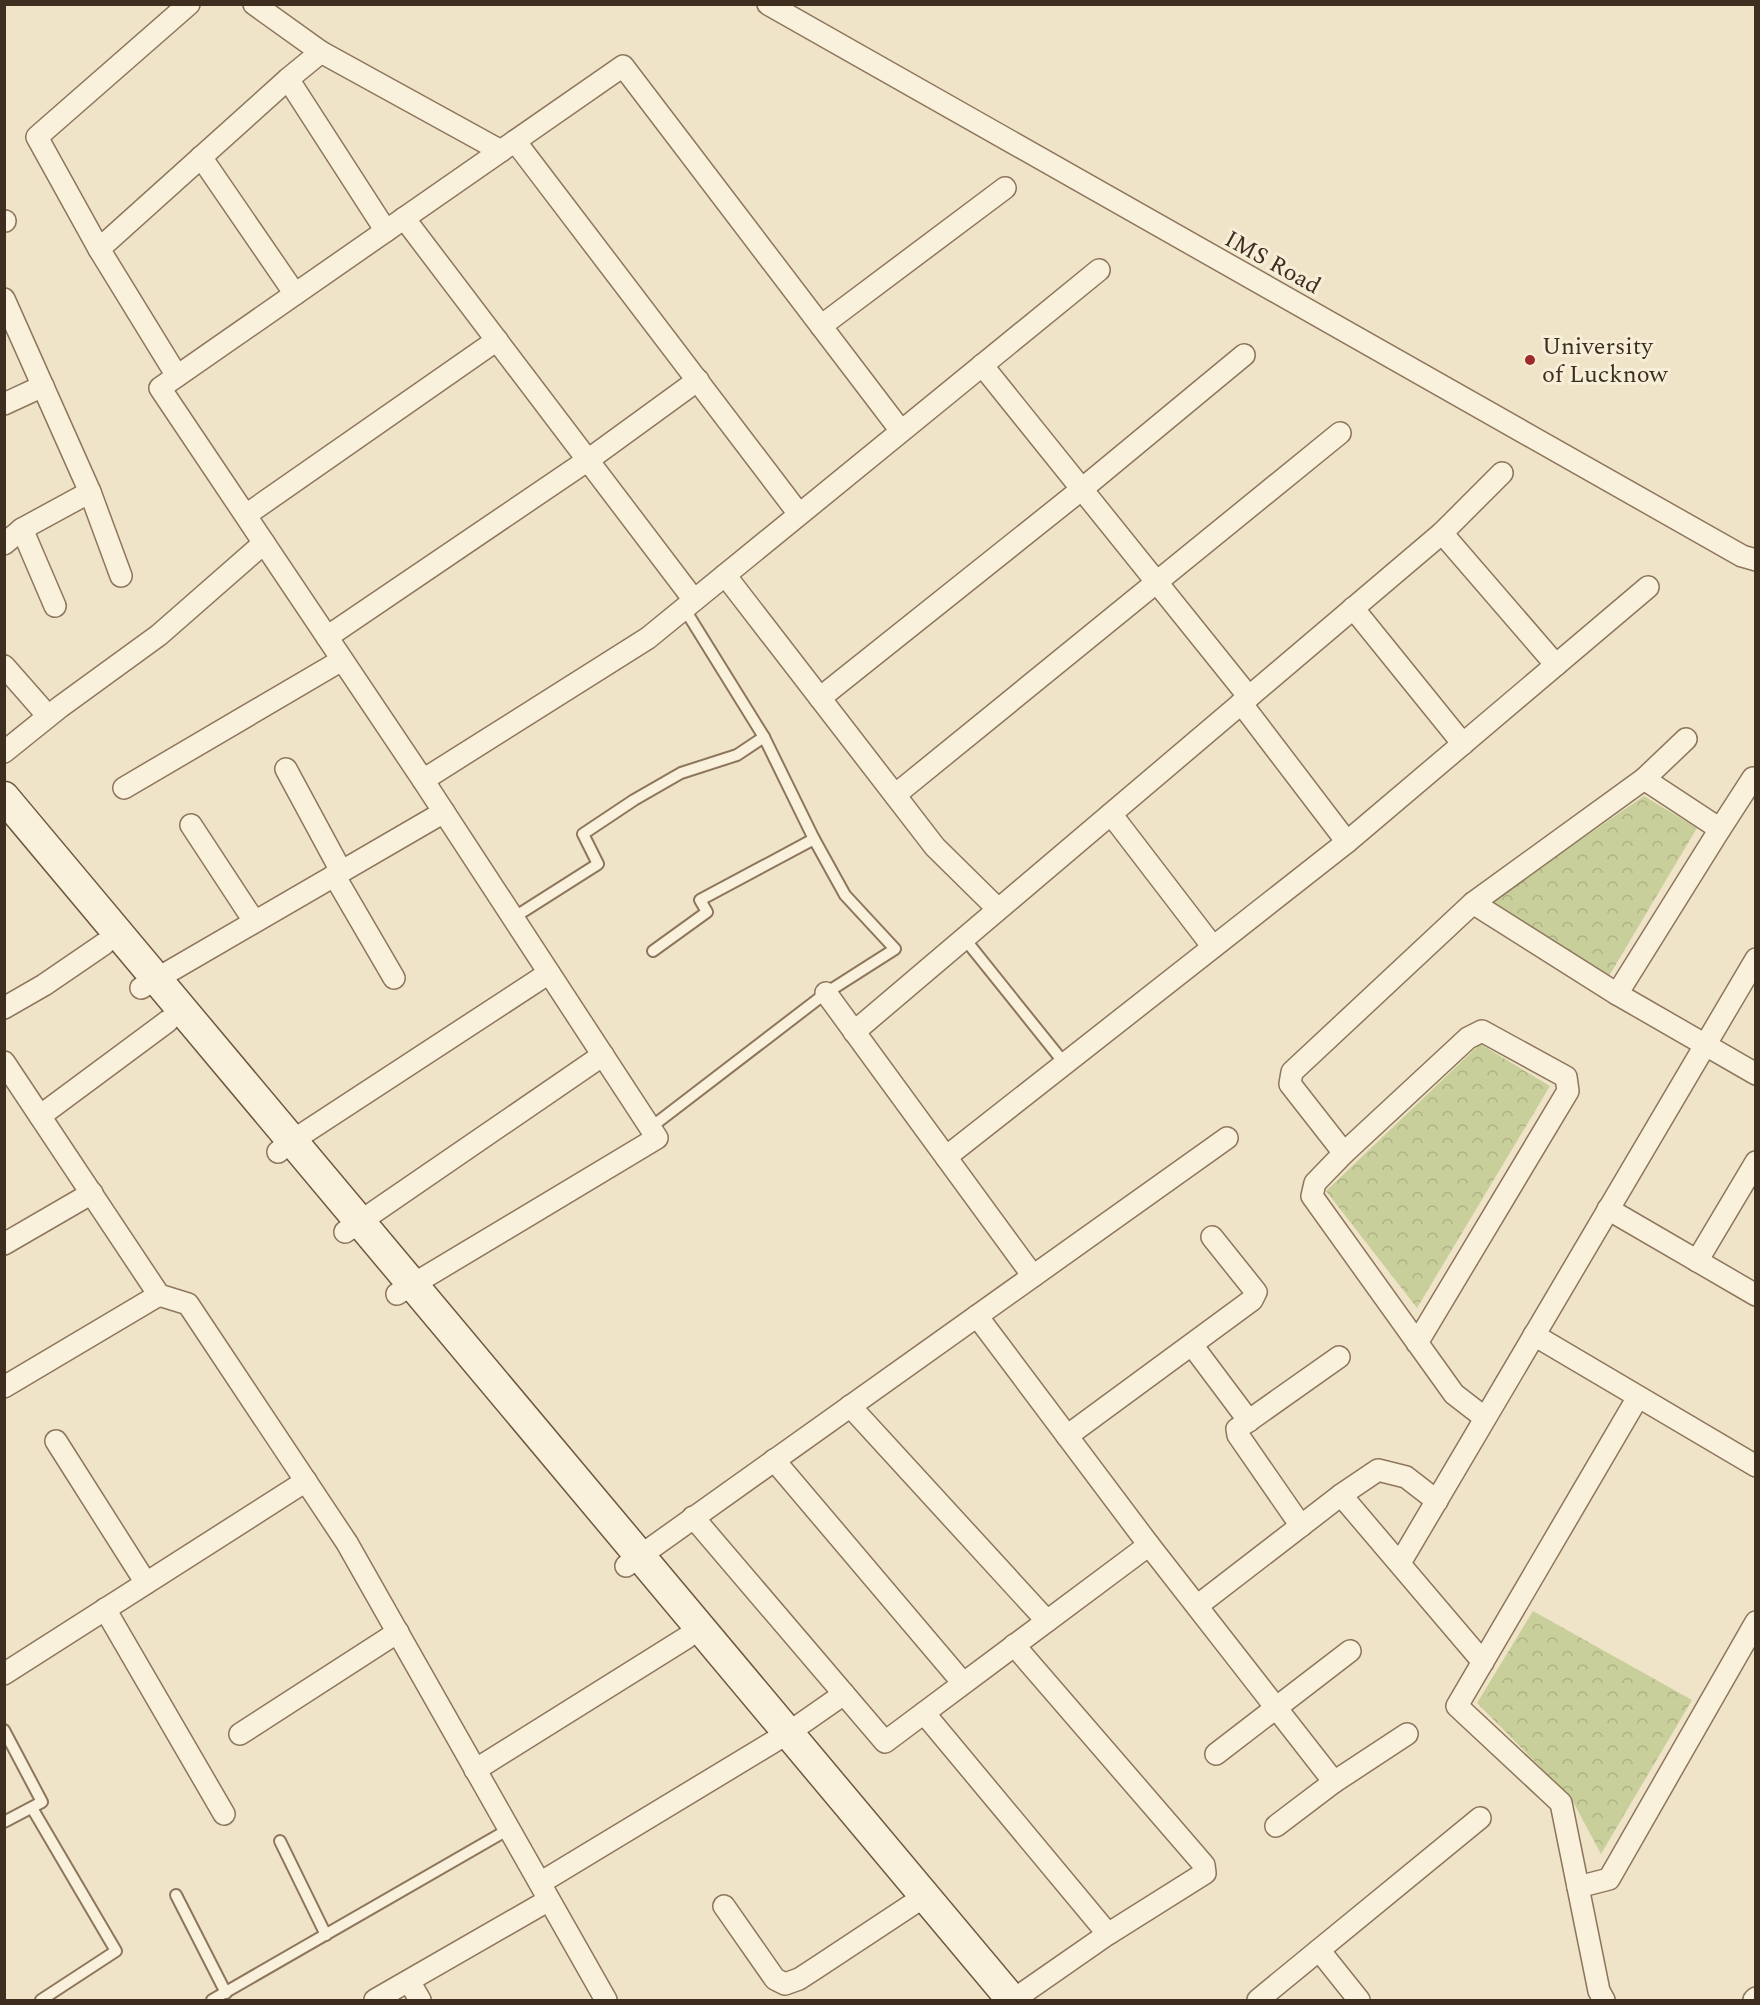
<svg xmlns="http://www.w3.org/2000/svg" width="1760" height="2005" viewBox="0 0 1760 2005" font-family="Spectral,serif">
<defs>
<pattern id="park-crowns" width="20" height="18" patternUnits="userSpaceOnUse" patternTransform="scale(1.5)"><rect width="20" height="18" fill="#c9cf9b"/><path d="M2 6a3 3 0 1 1 6 0M12 15a3 3 0 1 1 6 0" fill="none" stroke="#aeb285"/></pattern>
</defs>
<rect width="100%" height="100%" fill="#f0e4c8"/>
<g fill="url(#park-crowns)">
<path d="M1644 796 1697 828 1609 976 1490 902Z"/>
<path d="M1480 1044 1550 1086 1417 1308 1326 1191Z"/>
<path d="M1533 1611 1692 1700 1601 1854 1571 1798 1477 1703Z"/>
</g>
<g fill="none" stroke-linecap="round" stroke-linejoin="round">
<g stroke="#8d765c" stroke-width="14">
<g id="lane">
<path d="M513 918 598 864 583 834 634 800 681 773 737 755 764 737"/>
<path d="M964 938 1065 1064"/>
<path d="M653 951 707 912 700 900 814 839"/>
<path d="M650 1128 826 993 895 949 845 895 814 839 764 737 684 608"/>
<path d="M4 1730 42 1802 4 1822"/>
<path d="M32 1808 116 1951 41 2000"/>
<path d="M280 1841 326 1935"/>
<path d="M176 1895 226 1993"/>
<path d="M212 2000 509 1829"/>
</g>
</g>
<g stroke="#8d765c" stroke-width="24">
<g id="street">
<path d="M254 4 321 52 501 151"/>
<path d="M768 4 1742 556 1756 560"/>
<path d="M288 79 386 231"/>
<path d="M515 141 799 514"/>
<path d="M201 157 295 294"/>
<path d="M404 218 694 600"/>
<path d="M4 221H5"/>
<path d="M99 249 37 137 189 4"/>
<path d="M4 299 90 492 121 576"/>
<path d="M821 326 1005 188"/>
<path d="M982 365 1249 697"/>
<path d="M177 376 99 249 288 79 321 52"/>
<path d="M4 404 43 386"/>
<path d="M246 515 497 340"/>
<path d="M22 529 55 606"/>
<path d="M1442 533 1556 665"/>
<path d="M4 544 22 529 90 492"/>
<path d="M725 575 935 847 998 909"/>
<path d="M1353 608 1463 744"/>
<path d="M327 637 588 460 698 380"/>
<path d="M4 666 48 716"/>
<path d="M820 698 1082 489 1244 355"/>
<path d="M1241 703 1347 842"/>
<path d="M4 752 60 707 159 635 264 543"/>
<path d="M286 769 341 871"/>
<path d="M423 780 648 638 1099 270"/>
<path d="M124 788 342 660"/>
<path d="M895 795 1340 433"/>
<path d="M1111 814 1213 947"/>
<path d="M191 825 254 921"/>
<path d="M1720 829 1753 778"/>
<path d="M334 875 394 978"/>
<path d="M1473 903 1617 994 1756 1074"/>
<path d="M141 988 444 812"/>
<path d="M826 993 1033 1276"/>
<path d="M1617 994 1720 829 1644 779"/>
<path d="M4 1008 44 985 104 944"/>
<path d="M854 1032 1442 533 1502 473"/>
<path d="M4 1062 159 1295 188 1304 347 1543 606 2000"/>
<path d="M40 1116 168 1021"/>
<path d="M278 1152 292 1141 549 973"/>
<path d="M1344 1153 1290 1084 1292 1072 1473 903 1644 779 1686 739"/>
<path d="M946 1157 1347 842 1648 587"/>
<path d="M1608 1209 1756 1295"/>
<path d="M345 1232 603 1055"/>
<path d="M4 1244 92 1193"/>
<path d="M1697 1261 1756 1162"/>
<path d="M397 1294 657 1138 423 780 160 388 623 66 901 431"/>
<path d="M977 1316 1149 1545 1334 1782"/>
<path d="M1534 1335 1756 1466"/>
<path d="M1417 1343 1568 1091 1566 1077 1482 1031 1468 1038 1344 1153 1315 1183 1312 1196 1454 1394 1485 1418"/>
<path d="M1192 1345 1249 1421"/>
<path d="M4 1387 159 1295"/>
<path d="M850 1406 1047 1621"/>
<path d="M1067 1436 1252 1300 1256 1292 1212 1237"/>
<path d="M56 1441 146 1583"/>
<path d="M774 1460 963 1683"/>
<path d="M1341 1495 1483 1662"/>
<path d="M693 1517 885 1742 1149 1545"/>
<path d="M1301 1526 1238 1435 1237 1429 1339 1357"/>
<path d="M1400 1563 1756 959"/>
<path d="M626 1566 1227 1138"/>
<path d="M1197 1606 1341 1495 1378 1470 1406 1477 1437 1501"/>
<path d="M105 1609 224 1814"/>
<path d="M4 1674 306 1481"/>
<path d="M924 1713 1108 1934"/>
<path d="M240 1734 398 1632"/>
<path d="M1216 1754 1350 1651"/>
<path d="M475 1770 686 1638 700 1627"/>
<path d="M1276 1826 1334 1782 1407 1734"/>
<path d="M540 1883 788 1733 844 1694"/>
<path d="M1578 1887 1609 1879 1756 1622"/>
<path d="M724 1906 775 1979 785 1984 799 1979 816 1968 925 1896"/>
<path d="M1319 1950 1359 2000"/>
<path d="M409 1981 420 2000"/>
<path d="M375 2000 549 1900"/>
<path d="M1013 2000 1108 1934 1205 1873 1204 1865 1014 1645"/>
<path d="M1258 2000 1480 1818"/>
<path d="M1604 2000 1599 1991 1561 1803 1457 1706 1638 1397"/>
<path d="M1754 2000 1756 1998"/>
</g>
</g>
<g stroke="#6f573f" stroke-width="33">
<path id="secondary" d="M4 797 1012 2000"/>
</g>
<use href="#lane" stroke="#faf1dc" stroke-width="10"/>
<use href="#street" stroke="#faf1dc" stroke-width="21"/>
<use href="#secondary" stroke="#faf1dc" stroke-width="30"/>
</g>
<circle fill="#9e2a2b" stroke="#f7eed8" stroke-width="2" cx="1530" cy="360" r="6"/>
<g text-anchor="middle" stroke-width="6" stroke-linejoin="round" paint-order="stroke">
<g font-size="24" fill="#3d2e20" stroke="#f7eed8">
<text transform="translate(1273 262) rotate(29)" y="8">IMS Road</text>
</g>
<g font-size="24" fill="#3d2e20" stroke="#f7eed8" text-anchor="start">
<text x="1542" y="354">University<tspan x="1542" dy="28">of Lucknow</tspan></text>
</g>
</g>
<rect width="1760" height="2005" fill="none" stroke="#3d2e20" stroke-width="12"/>
</svg>
